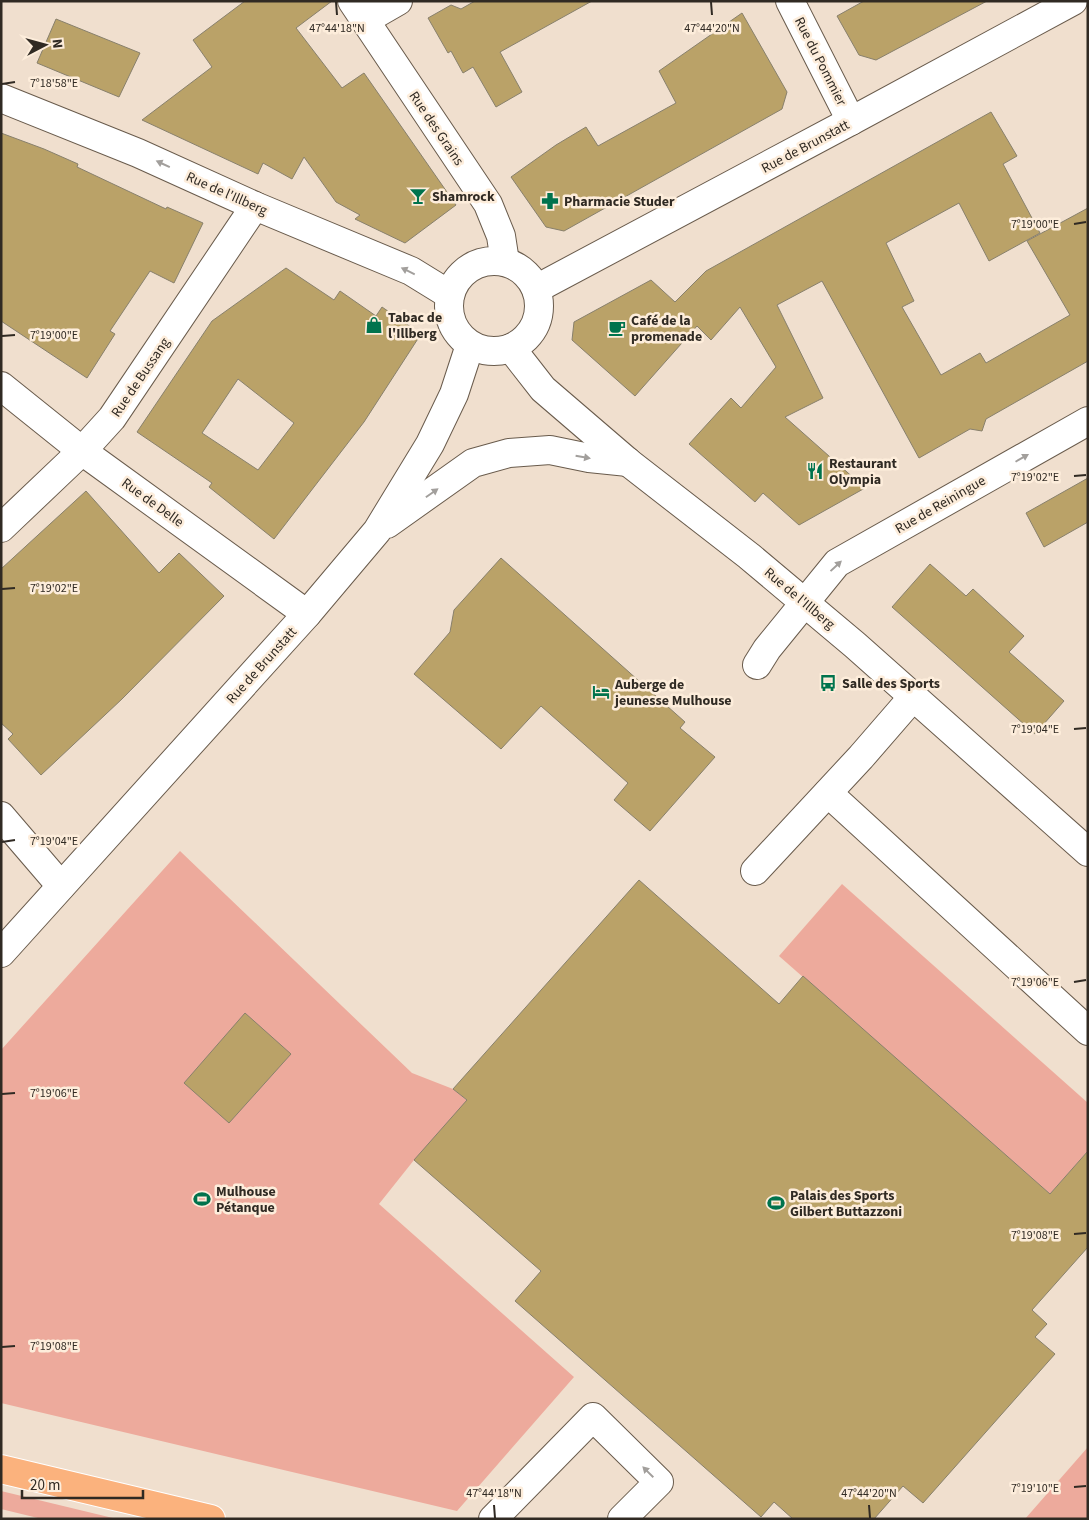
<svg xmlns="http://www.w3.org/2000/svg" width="1089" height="1520" viewBox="0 0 1089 1520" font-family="'Source Sans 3',sans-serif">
<rect width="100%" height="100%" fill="#f0dfce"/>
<g fill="#edaa9c">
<path d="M180 851 412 1073 453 1089 473 1105 414 1160 379 1204 574 1377 457 1511 1 1403V1050Z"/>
<path d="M842 884 1088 1103V1151L1050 1194 779 956Z"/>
<path d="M1088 1447V1519H1025Z"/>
<path d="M1 1491 117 1519H42L1 1509Z"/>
</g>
<g fill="#baa268" stroke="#88806c" fill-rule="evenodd">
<path d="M245 1H332L296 28 342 88 364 73 456 205 405 243 355 219 360 215 336 202 304 157 292 179 263 163 258 174 142 120 212 67 193 40Z"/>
<path d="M475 1H592L500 52 522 92 496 107 473 67 463 73 451 51 448 53 428 18 451 5 461 9Z"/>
<path d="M864 1H987L876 60 859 55 837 16Z"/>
<path d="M742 13 787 92 782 109 564 231 546 227 511 177 556 145 586 127 598 146 676 103 659 71Z"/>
<path d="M56 19 140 53 119 97 37 63Z"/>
<path d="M991 112 1017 156 1003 164 1040 233 989 261 959 203 886 243 914 301 902 307 941 375 980 353 986 363 1070 315 1027 241 1088 208V361L986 419 982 431 970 429 919 458 822 281 777 305 823 398 785 417 865 488 799 525 763 493 755 502 689 444 731 398 741 408 776 367 740 307 711 340 697 326 635 396 572 340 574 322 651 280 675 302 706 271Z"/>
<path d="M1 133 44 149 78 164 77 167 166 209 167 207 203 223 174 283 150 271 110 331 115 334 87 378 1 321Z"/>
<path d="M286 268 334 300 340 291 376 316 382 307 421 334 364 422 274 539 209 487 212 483 137 432 212 321ZM238 379 294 423 258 470 202 433Z"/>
<path d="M1088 478V522L1044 547 1026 513Z"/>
<path d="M86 491 159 573 179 553 224 596 122 699 41 775 8 739 13 734 1 723V569Z"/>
<path d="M501 558 685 722 680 728 715 757 650 831 614 800 628 783 541 706 501 749 414 674 450 632 454 610Z"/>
<path d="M930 564 966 596 973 589 1024 636 1009 652 1064 701 1035 734 892 607Z"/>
<path d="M639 880 779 1004 803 976 1050 1194 1088 1151V1247L1032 1310 1047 1324 1035 1337 1055 1354 923 1503 903 1486 874 1519H793L774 1502 761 1517 515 1301 541 1271 414 1160 467 1100 453 1089Z"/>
<path d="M245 1013 291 1054 229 1123 184 1083Z"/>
</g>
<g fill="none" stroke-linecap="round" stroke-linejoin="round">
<g stroke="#695b4c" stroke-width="30">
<g id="minor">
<path d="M352 1 488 204 501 236 505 262"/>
<path d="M790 1 851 121"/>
<path d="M365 20 398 1"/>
<path d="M1 98 138 153 255 206 411 271 450 295"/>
<circle cx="494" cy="306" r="45"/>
<path d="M536 289 851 121 1073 1"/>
<path d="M511 348 543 389 628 462 749 556 855 645 1088 852"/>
<path d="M1 386 82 451 307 614"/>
<path d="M387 524 473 463 509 453 550 450 589 458 628 462"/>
<path d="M1 528 82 451 112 418 255 206"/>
<path d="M757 665 767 649 837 563 1088 421"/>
<path d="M828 793 1088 1031"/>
<path d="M1 816 61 886"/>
<path d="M755 871 861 757 913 697"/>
<path d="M1 953 307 614 377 531 430 444 454 394 470 345"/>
<path d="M493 1519 593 1417 659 1482 622 1519"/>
</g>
</g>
<g stroke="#fff" stroke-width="30">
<path id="major" d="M1 1469 211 1519"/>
</g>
<use href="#minor" stroke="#fff" stroke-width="28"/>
<use href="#major" stroke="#fbb27d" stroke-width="28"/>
</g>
<defs><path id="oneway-solid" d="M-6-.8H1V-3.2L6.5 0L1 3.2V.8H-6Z" transform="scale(1.25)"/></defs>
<g fill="#a29f9c">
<use href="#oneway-solid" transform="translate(163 164) rotate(-155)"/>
<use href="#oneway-solid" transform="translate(408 271) rotate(-154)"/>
<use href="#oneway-solid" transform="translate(583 457) rotate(10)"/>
<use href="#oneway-solid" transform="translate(1022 458) rotate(-30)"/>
<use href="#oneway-solid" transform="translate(432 493) rotate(-35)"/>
<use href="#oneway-solid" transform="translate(836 566) rotate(-43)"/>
<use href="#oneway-solid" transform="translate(648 1472) rotate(-135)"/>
</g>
<path fill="none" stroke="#302a23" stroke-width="2" d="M336 2 337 15M711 2 712 15M2 84 15 82M1074 224 1086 222M2 336 15 335M1074 476 1086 475M2 589 15 588M1074 729 1086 728M2 842 15 840M1074 982 1086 980M2 1094 15 1093M1074 1234 1086 1233M2 1347 15 1346M1074 1487 1086 1486M494 1505 495 1518M869 1505 870 1518"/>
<defs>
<g id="bar-bare" transform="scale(1.35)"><path d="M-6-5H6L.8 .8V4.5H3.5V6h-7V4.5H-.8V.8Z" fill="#00734d" stroke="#fdeddb" stroke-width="2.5" paint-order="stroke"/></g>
<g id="pharmacy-bare" transform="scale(1.35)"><path d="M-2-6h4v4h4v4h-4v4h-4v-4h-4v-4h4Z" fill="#00734d" stroke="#fdeddb" stroke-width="2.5" paint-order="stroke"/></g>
<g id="shop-bare" transform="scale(1.35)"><path d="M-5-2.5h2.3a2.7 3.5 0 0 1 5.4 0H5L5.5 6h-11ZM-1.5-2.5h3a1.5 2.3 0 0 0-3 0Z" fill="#00734d" stroke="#fdeddb" stroke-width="2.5" paint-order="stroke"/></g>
<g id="cafe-bare" transform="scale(1.35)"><path d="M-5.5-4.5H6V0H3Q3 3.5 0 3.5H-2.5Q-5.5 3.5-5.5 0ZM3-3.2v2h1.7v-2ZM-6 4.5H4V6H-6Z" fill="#00734d" stroke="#fdeddb" stroke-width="2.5" paint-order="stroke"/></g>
<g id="restaurant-bare" transform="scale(1.35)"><path d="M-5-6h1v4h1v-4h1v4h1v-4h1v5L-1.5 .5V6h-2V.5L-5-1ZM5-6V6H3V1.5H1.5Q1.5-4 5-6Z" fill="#00734d" stroke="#fdeddb" stroke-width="2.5" paint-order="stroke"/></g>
<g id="bus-bare" transform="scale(1.35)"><path d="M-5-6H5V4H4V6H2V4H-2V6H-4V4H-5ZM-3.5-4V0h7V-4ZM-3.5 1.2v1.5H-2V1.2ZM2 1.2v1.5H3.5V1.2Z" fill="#00734d" stroke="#fdeddb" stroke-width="2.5" paint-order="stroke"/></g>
<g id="hotel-bare" transform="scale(1.35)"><path d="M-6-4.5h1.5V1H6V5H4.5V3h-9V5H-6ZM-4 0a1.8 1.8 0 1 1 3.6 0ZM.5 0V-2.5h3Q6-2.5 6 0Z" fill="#00734d" stroke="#fdeddb" stroke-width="2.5" paint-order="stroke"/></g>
<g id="stadium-bare" transform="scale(1.35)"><path d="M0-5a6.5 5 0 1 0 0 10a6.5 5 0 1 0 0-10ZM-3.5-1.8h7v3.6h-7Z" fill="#00734d" stroke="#fdeddb" stroke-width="2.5" paint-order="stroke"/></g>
</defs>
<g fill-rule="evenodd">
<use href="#bar-bare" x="418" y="196"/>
<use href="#pharmacy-bare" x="550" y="201"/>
<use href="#shop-bare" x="374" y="325"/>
<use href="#cafe-bare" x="617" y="328"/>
<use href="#restaurant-bare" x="815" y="471"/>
<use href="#bus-bare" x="828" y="683"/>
<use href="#hotel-bare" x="601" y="692"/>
<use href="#stadium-bare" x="202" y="1199"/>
<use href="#stadium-bare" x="776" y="1203"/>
</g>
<g text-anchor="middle" stroke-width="5" stroke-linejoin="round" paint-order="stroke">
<g font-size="14" fill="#302a23" stroke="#fdeddb">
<text transform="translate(821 61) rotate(63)" y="5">Rue du Pommier</text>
<text transform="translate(437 128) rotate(56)" y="5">Rue des Grains</text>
<text transform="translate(805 146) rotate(-28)" y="5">Rue de Brunstatt</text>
<text transform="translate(227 193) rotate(24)" y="5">Rue de l'Illberg</text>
<text transform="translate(140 377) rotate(-56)" y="5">Rue de Bussang</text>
<text transform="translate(153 502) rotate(36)" y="5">Rue de Delle</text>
<text transform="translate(940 504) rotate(-30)" y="5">Rue de Reiningue</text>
<text transform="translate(800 598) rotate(40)" y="5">Rue de l'Illberg</text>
<text transform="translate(261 665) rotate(-48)" y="5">Rue de Brunstatt</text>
</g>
<g font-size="14" font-weight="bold" fill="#302a23" stroke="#fdeddb" text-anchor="start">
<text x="432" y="201">Shamrock</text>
<text x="564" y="206">Pharmacie Studer</text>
<text x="388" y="322">Tabac de<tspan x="388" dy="16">l'Illberg</tspan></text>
<text x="631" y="325">Café de la<tspan x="631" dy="16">promenade</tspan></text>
<text x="829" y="468">Restaurant<tspan x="829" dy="16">Olympia</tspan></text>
<text x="842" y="688">Salle des Sports</text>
<text x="615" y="689">Auberge de<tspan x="615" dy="16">jeunesse Mulhouse</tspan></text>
<text x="216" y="1196">Mulhouse<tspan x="216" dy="16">Pétanque</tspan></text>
<text x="790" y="1200">Palais des Sports<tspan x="790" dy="16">Gilbert Buttazzoni</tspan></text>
</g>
</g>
<g font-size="12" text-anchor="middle" fill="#302a23" stroke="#fdeddb" stroke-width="5" stroke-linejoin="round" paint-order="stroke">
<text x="337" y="32">47°44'18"N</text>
<text x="712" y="32">47°44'20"N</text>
<text x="54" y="87">7°18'58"E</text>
<text x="1035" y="228">7°19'00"E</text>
<text x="54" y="339">7°19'00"E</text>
<text x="1035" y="481">7°19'02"E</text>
<text x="54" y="592">7°19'02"E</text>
<text x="1035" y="733">7°19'04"E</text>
<text x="54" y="845">7°19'04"E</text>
<text x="1035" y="986">7°19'06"E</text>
<text x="54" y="1097">7°19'06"E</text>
<text x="1035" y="1239">7°19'08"E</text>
<text x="54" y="1350">7°19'08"E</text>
<text x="1035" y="1492">7°19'10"E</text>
<text x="494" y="1497">47°44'18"N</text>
<text x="869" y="1497">47°44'20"N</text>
</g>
<rect width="1089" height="1520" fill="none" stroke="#302a23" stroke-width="5"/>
<g transform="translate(45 45) rotate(84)" stroke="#fdeddb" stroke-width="4" paint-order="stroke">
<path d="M0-4L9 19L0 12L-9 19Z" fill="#302a23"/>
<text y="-8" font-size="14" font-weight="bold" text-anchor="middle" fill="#302a23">N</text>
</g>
<path d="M22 1490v8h121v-8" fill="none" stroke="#302a23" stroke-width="2.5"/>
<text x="30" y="1490" font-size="15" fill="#302a23" stroke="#fdeddb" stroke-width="4" paint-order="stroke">20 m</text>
</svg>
